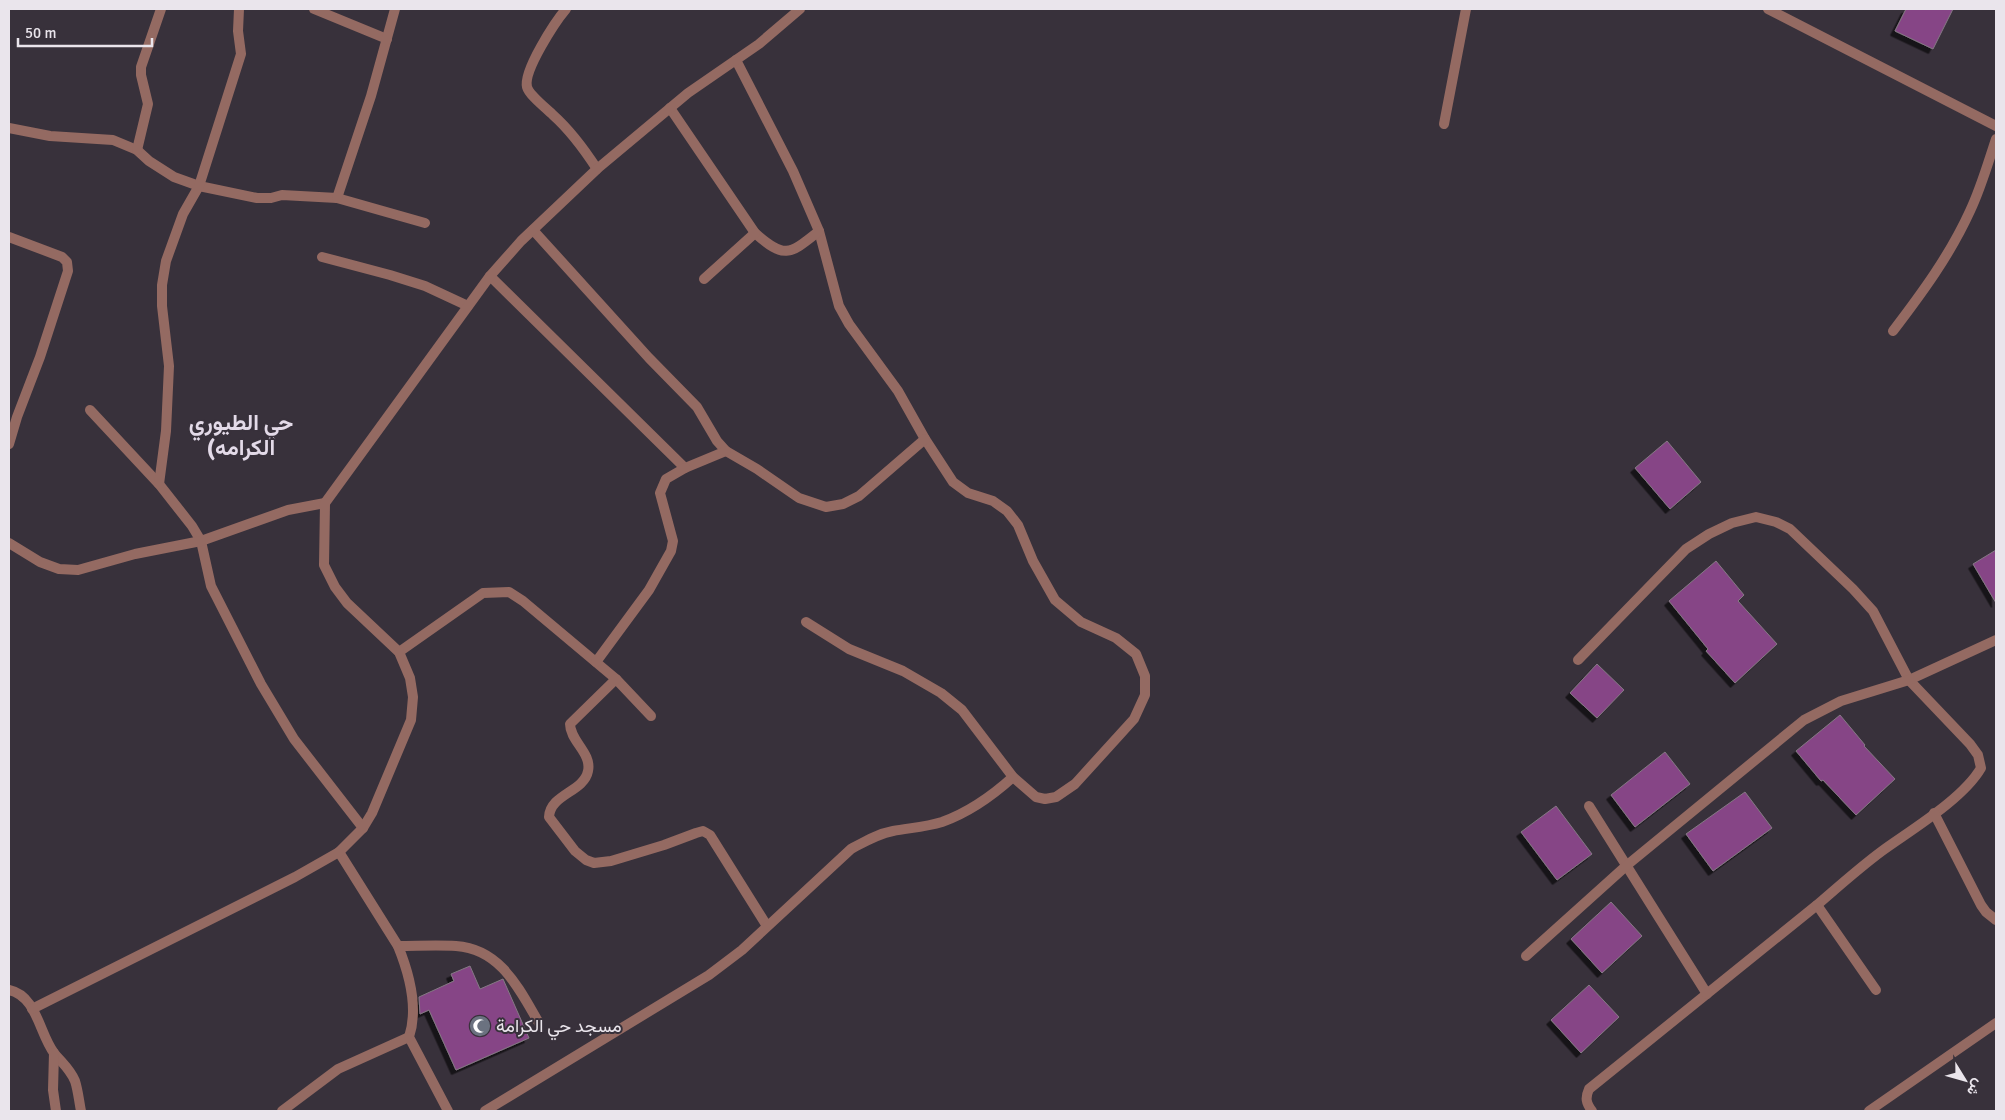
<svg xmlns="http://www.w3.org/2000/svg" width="2005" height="1120" viewBox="0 0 2005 1120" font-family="Signika,Vazirmatn,sans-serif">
<defs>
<filter id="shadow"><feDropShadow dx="-4.5" dy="4.5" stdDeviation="0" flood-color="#0009"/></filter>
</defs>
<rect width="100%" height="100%" fill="#38313b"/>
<g fill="#864586" stroke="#857984" filter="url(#shadow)">
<path d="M1906 9H1953L1933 49 1895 31Z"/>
<path d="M1667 441 1701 482 1670 509 1635 468Z"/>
<path d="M1996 550V603L1973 564Z"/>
<path d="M1716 561 1744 595 1738 601 1777 644 1735 683 1706 651 1708 649 1669 601Z"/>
<path d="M1597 664 1624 690 1597 718 1570 693Z"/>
<path d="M1840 715 1865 745 1864 746 1895 779 1856 815 1823 780 1821 781 1796 751Z"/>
<path d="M1665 752 1690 784 1635 827 1611 795Z"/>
<path d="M1745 792 1772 828 1713 871 1686 834Z"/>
<path d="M1556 806 1592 854 1557 880 1521 832Z"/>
<path d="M1611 902 1642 936 1602 973 1571 939Z"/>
<path d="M470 966 480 989 503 979 529 1038 456 1070 429 1010 420 1014 419 997 454 981 451 974Z"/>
<path d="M1589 985 1619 1017 1581 1053 1551 1020Z"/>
</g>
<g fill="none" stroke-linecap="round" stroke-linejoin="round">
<g stroke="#946a62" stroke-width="10">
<path d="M314 9 387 39"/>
<path d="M566 9C555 22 523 71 527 87 529 95 547 109 553 115 571 131 584 149 597 169"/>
<path d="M1768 9 1996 126"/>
<path d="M736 60 793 171 819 231 839 306 849 324 898 391 925 439 953 482 968 493 993 501 1007 511 1018 525 1033 561 1055 600 1081 622 1116 638 1136 654 1145 676V695L1134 719 1075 784 1056 797 1045 799 1036 797 1013 777 962 710 941 693 903 671 849 649 806 622"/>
<path d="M670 108 755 233C785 260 790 254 819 231"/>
<path d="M1444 124 1466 9"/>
<path d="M9 128 50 136 113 140 137 150 149 161 174 177 199 186 257 198H271L282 195 337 198 425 223"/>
<path d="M137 150 148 104 141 75V67L161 9"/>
<path d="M337 198 371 96 395 9"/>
<path d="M533 230 649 358 697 407 717 441 726 451 757 469 799 498 826 507 843 504 859 496 925 439"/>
<path d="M9 237 62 257 67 262 68 271 40 357 17 417 9 444"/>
<path d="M322 257 390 275 425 286 468 306"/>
<path d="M490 276 685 468 726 451"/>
<path d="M704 279 755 233"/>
<path d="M1893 331C1922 293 1950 255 1970 211 1981 188 1988 163 1996 139"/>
<path d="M90 410 159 484 192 526 201 541 211 586 261 684 294 739 363 828"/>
<path d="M159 484 166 431 169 366 162 306V285L166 261 183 214 199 186 241 54 238 31 239 9"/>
<path d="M9 543 40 562 59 569 78 570 135 554 201 541 288 510 325 503"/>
<path d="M399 652 483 593 509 592 523 601 616 679 651 716"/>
<path d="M1578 660 1686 549 1709 534 1732 523 1756 517 1776 522 1790 529 1853 589 1873 611 1909 680 1970 744 1978 755 1981 768C1963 799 1911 830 1882 851 1859 868 1838 887 1817 905L1589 1089C1585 1098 1586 1103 1592 1111"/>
<path d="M596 662 649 590 671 551 673 541 660 493 666 479 685 468"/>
<path d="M616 679 570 724C570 741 592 753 588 771 584 792 550 794 549 817L575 851 586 860 594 863 611 861 664 845 696 833 703 831 710 835 767 926"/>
<path d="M1589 806 1707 994"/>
<path d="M1934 813 1981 905 1986 912 1996 920"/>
<path d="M339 852 398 946C409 973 419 1007 409 1037L448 1111"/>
<path d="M1817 905 1876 990"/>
<path d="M398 946C417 946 437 945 456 946 501 949 519 989 539 1023"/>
<path d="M1526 956 1626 866 1804 720 1841 701 1909 680 1996 640"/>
<path d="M9 990C37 996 39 1033 54 1053 62 1063 70 1069 75 1081 78 1090 79 1101 81 1111"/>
<path d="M32 1009 295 877 339 852 363 828 372 813 411 720 413 697 410 678 399 652 347 603 335 587 324 565 325 503 490 276 521 241 597 169 688 93 759 44 800 9"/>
<path d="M54 1053 53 1090 56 1111"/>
<path d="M282 1111 338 1069 409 1037"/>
<path d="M485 1111 709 975 742 950 851 849C864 842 877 834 893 831 909 828 926 827 942 822 970 812 992 796 1013 777"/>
<path d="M1869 1111 1996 1023"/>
</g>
</g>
<defs>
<g id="mosque-disc" transform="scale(1.125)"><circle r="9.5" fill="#6b7280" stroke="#38313b"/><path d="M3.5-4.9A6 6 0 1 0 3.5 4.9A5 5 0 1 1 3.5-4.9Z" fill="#fff"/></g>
</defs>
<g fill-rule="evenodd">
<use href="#mosque-disc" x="480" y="1026"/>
</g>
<g text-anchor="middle" stroke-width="4" stroke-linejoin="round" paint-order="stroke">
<g font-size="18" fill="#eae5ec" stroke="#38313b" text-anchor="start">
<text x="496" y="1032">مسجد حي الكرامة</text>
</g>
<g font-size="22" font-weight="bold" fill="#e3dae8" stroke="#38313b">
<text x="241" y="430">حي الطيوري<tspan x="241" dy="25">(الكرامه</tspan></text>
</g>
</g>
<rect width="2005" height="1120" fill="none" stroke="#eae5ec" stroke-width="20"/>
<g transform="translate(1965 1080) rotate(127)" stroke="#38313b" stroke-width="4" paint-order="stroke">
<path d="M0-4L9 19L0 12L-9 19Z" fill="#eae5ec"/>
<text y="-8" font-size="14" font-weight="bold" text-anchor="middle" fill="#eae5ec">ش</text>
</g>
<path d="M18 38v8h134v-8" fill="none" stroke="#eae5ec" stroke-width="2.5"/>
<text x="25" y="38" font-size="15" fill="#eae5ec" stroke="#38313b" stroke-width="4" paint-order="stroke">50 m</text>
</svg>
